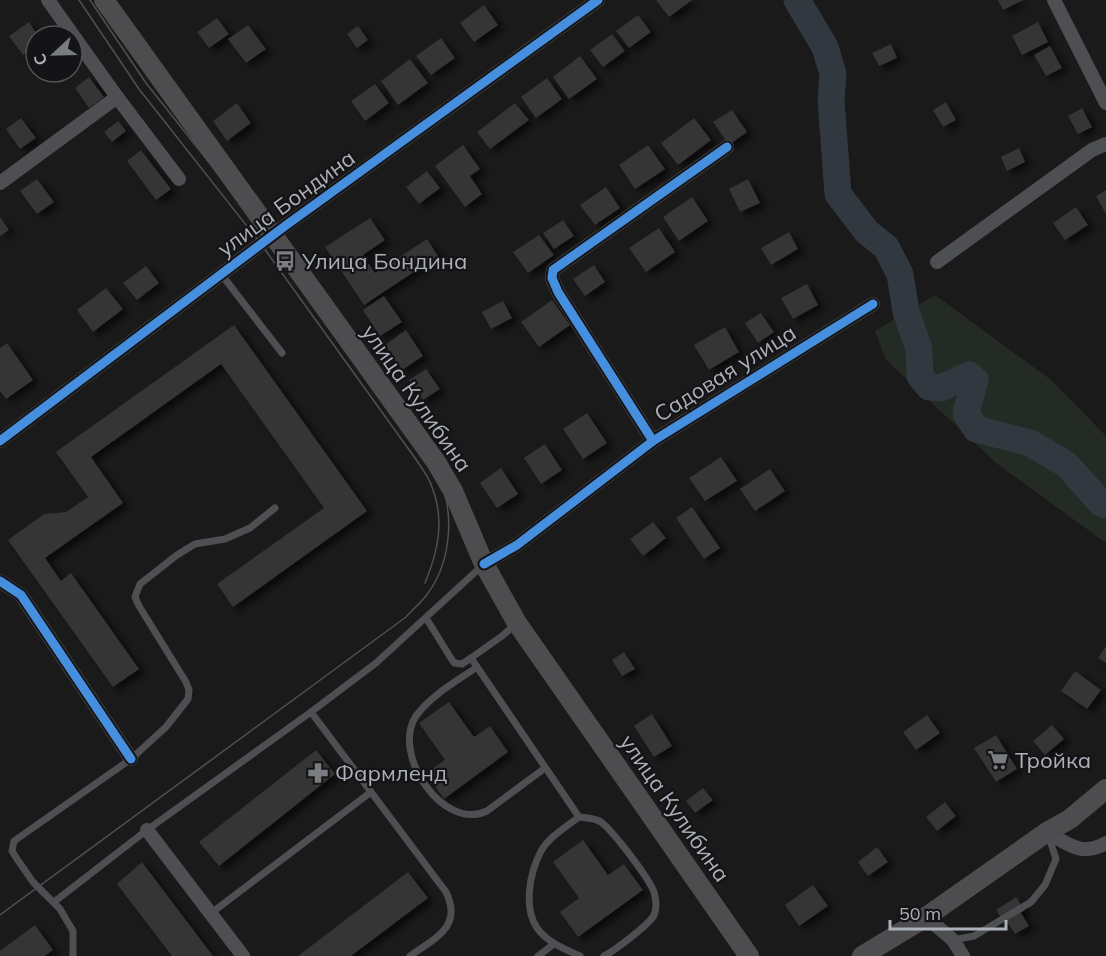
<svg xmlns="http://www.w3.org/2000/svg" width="1106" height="956" viewBox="0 0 1106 956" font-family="Mulish,sans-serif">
<defs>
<filter id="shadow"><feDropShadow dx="6" dy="4" stdDeviation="3" flood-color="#0009"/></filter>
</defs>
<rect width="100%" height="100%" fill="#1a1a1a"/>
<path fill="#242a24" d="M935 295 1050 379 1106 436V543L996 463 886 360 875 331Z"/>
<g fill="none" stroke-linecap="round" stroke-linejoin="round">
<path stroke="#31383f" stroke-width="27" d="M797 0 825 47 833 74 831 100 838 194 867 232 886 247 900 274 906 312 919 349 920 376 929 387 941 388 969 375 975 380 966 413 976 429 1030 443 1066 464 1101 503 1106 505"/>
</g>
<g fill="#343435" filter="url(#shadow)">
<path d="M656 0H692L669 17Z"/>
<path d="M998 0H1023L1003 10Z"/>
<path d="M484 5 498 25 474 42 460 23Z"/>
<path d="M638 15 651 32 629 48 616 31Z"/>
<path d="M217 18 229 34 209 48 197 32Z"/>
<path d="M29 22 38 36H36V46L23 55 9 36Z"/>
<path d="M1038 22 1048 42 1022 55 1012 36Z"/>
<path d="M248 25 266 49 246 63 228 39Z"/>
<path d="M358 26 368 40 357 48 347 34Z"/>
<path d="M612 34 625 51 603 67 590 50Z"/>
<path d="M441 38 455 58 431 75 416 56Z"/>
<path d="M891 44 897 58 879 66 872 53Z"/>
<path d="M1050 46 1062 68 1046 76 1034 55Z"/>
<path d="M580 56 597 79 569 99 553 77Z"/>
<path d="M410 59 428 83 398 105 381 81Z"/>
<path d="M89 77 104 97 89 108 75 88Z"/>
<path d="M547 78 562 99 536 118 521 97Z"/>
<path d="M375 84 389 103 365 121 351 101Z"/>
<path d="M946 102 956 120 943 127 933 110Z"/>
<path d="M237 103 251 123 227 141 213 121Z"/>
<path d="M515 103 529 120 490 149 477 132Z"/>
<path d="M1082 108 1092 127 1078 134 1068 116Z"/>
<path d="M732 110 747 132 729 145 713 122Z"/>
<path d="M21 118 36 138 20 149 6 129Z"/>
<path d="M694 118 711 140 678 165 661 143Z"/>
<path d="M118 121 126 131 112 142 104 132Z"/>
<path d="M463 145 480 169 470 176 482 194 465 207 435 166Z"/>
<path d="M648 145 665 169 635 189 619 165Z"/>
<path d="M1019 148 1025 162 1007 171 1001 157Z"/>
<path d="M141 150 171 189 156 200 127 161Z"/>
<path d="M427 171 440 188 419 204 406 187Z"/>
<path d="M37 179 54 202 37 214 20 191Z"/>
<path d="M748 179 760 203 740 212 729 189Z"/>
<path d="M606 187 620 208 595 225 580 205Z"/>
<path d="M1106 190V214L1096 196Z"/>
<path d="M692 197 708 221 679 241 663 217Z"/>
<path d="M1076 207 1088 225 1065 240 1053 223Z"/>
<path d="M0 217 9 230 0 236Z"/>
<path d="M370 218 385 240 363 255 375 273 427 239 438 256 364 305 325 247Z"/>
<path d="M563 220 574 236 554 249 543 233Z"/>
<path d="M659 228 675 252 646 272 629 248Z"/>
<path d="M789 232 798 249 771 265 761 248Z"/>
<path d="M539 235 554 255 528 273 513 252Z"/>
<path d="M594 265 605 282 585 296 573 279Z"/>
<path d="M146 266 159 283 137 300 123 283Z"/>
<path d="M807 284 818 305 793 319 781 298Z"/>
<path d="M106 288 123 309 93 332 77 310Z"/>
<path d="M384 296 402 322 380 336 363 310Z"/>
<path d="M552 300 570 325 539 347 521 322Z"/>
<path d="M503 301 512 318 491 329 482 312Z"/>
<path d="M761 313 774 332 758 343 745 323Z"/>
<path d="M234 325 367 511 233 607 217 584 324 508 221 364 91 457 123 503 45 558 61 581 71 573 139 669 113 687 8 540 44 514 66 512 88 497 56 452Z"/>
<path d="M725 327 739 352 709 370 694 345Z"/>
<path d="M406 330 423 356 402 370 385 345Z"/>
<path d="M7 343 33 380 6 399 0 391V348Z"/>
<path d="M426 369 440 389 423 400 409 380Z"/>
<path d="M587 413 607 443 583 459 563 429Z"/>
<path d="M545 444 562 470 541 484 524 458Z"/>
<path d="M721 457 737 481 705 501 689 478Z"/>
<path d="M501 468 518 494 497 508 480 483Z"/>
<path d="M770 469 785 491 755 511 740 489Z"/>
<path d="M692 507 720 548 704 559 676 518Z"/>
<path d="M653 522 666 538 643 556 630 539Z"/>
<path d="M1106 646V663L1098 658Z"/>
<path d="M624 652 635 669 622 676 612 660Z"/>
<path d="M1075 671 1101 690 1087 709 1061 691Z"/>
<path d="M449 702 474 737 490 726 508 752 444 799 426 773 445 760 419 723Z"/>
<path d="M652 714 672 746 654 757 634 726Z"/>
<path d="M927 715 940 733 916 750 903 732Z"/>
<path d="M1052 725 1064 739 1045 755 1033 741Z"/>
<path d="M996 735 1017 769 996 782 974 748Z"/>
<path d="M316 750 335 774 219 866 199 842Z"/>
<path d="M703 788 713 800 695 813 686 801Z"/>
<path d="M945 802 956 816 937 831 926 817Z"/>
<path d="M583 840 608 875 624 864 643 890 578 937 560 912 579 898 553 862Z"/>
<path d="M877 847 888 862 868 876 858 862Z"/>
<path d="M142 862 213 956H172L117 884Z"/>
<path d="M408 872 428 898 351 956H298Z"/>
<path d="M813 885 828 906 799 926 785 905Z"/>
<path d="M1016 897 1025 910 1021 913 1029 926 1015 934 1006 920 1004 922 996 910Z"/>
<path d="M35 925 53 950 45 956H0V951Z"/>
</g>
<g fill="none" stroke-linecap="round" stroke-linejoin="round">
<g stroke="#4e4f52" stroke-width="7">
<path d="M221 274 282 353"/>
<path d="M426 618 454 663 462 664 471 658 579 817C566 827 549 837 541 851 530 872 523 907 537 928 547 942 564 949 580 956"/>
<path d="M471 658 502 636 515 625"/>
<path d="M477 667C457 681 431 695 416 716 391 754 443 832 487 811L545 768"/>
<path d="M311 712 446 892C463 927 435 938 410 956"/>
<path d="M579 817C586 818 595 818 601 822 613 831 649 878 654 892 656 899 657 908 654 915 650 924 614 951 604 956"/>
<path d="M54 902 147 830 311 712 376 663 482 566"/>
<path d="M210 914 371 792"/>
<path d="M953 940 974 936 1031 902 1045 885 1056 859 1048 834"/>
<path d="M73 956V931L60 909 33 882 17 859 12 851 14 841 131 759 166 727 188 699 189 690 186 682 139 606 135 597 140 584 177 555 195 544 225 539 250 528 275 508"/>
<path d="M538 956 554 944"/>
</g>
<g stroke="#4e4f52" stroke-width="14">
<path d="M48 0 117 97 179 179"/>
<path d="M1054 0 1106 103"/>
<path d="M0 183 117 97"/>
<path d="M937 262 1092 150 1106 144"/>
<path d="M0 441 285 226 598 0"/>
<path d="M653 441 558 292 552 278 553 270 727 147"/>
<path d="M484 564 517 545 653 441 873 304"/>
<path d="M0 581 21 595 131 759"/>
<path d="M147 830 243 956"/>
<path d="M1047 832C1068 844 1082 857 1106 843"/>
<path d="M926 917 953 940 963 956"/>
</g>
<g stroke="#4d4d50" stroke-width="20">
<path d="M104 0 436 462 453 491 484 564 517 623 749 956"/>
<path d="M862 956 926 917 1047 832 1070 819 1106 789"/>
</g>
<g stroke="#4f5053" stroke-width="1.5">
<path d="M79 0 139 89 261 244 415 458C421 467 429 477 432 487 445 520 438 552 425 583"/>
<path d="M0 915 406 617C413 609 422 602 428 593 451 562 455 513 439 478 435 469 428 459 423 450L269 238 146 83 90 0"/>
</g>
<g stroke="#141416" stroke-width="13">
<g id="cycleway">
<path d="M0 441 285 226 598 0"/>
<path d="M653 441 558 292 552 278 553 270 727 147"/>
<path d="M484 564 517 545 653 441 873 304"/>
<path d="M0 581 21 595 131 759"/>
</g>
</g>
<use href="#cycleway" stroke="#468fdf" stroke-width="9"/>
</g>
<defs>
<g id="bus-bare" transform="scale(1.62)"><path d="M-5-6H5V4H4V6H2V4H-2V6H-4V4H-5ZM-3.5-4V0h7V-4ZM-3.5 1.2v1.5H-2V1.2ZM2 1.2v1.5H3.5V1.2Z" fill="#797c81" stroke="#141416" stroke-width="2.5" paint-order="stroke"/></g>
<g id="supermarket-bare" transform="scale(1.62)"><path d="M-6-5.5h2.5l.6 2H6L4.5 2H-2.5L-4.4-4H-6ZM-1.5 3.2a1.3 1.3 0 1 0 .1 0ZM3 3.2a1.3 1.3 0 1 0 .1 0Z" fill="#797c81" stroke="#141416" stroke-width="2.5" paint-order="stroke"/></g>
<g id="pharmacy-bare" transform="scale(1.62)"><path d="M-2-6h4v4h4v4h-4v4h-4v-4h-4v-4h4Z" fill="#797c81" stroke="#141416" stroke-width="2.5" paint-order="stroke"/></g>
</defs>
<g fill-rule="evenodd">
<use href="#bus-bare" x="285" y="261"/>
<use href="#supermarket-bare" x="998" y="760"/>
<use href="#pharmacy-bare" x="318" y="773"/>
</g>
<g text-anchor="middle" stroke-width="4.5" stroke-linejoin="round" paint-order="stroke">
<g font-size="22" fill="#acb0b9" stroke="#141416">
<text transform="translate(286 203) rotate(-36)" y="8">улица Бондина</text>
<text transform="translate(725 373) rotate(-32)" y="8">Садовая улица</text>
<text transform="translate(417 398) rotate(55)" y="8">улица Кулибина</text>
<text transform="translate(675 808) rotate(55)" y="8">улица Кулибина</text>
</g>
<g font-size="22" fill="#acb0b9" stroke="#141416" text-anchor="start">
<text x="302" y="269">Улица Бондина</text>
<text x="1015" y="768">Тройка</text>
<text x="335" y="781">Фармленд</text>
</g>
</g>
<g transform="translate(54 54) rotate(248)"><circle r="28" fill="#141416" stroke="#515257" stroke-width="1.5"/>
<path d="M0-4.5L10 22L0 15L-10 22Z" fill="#797c81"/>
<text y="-9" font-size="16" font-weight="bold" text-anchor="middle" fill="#acb0b9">С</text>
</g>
<path d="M890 920v9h116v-9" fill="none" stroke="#acb0b9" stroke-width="3"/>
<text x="899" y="920" font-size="18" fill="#acb0b9" stroke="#141416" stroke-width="4.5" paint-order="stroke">50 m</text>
</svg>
